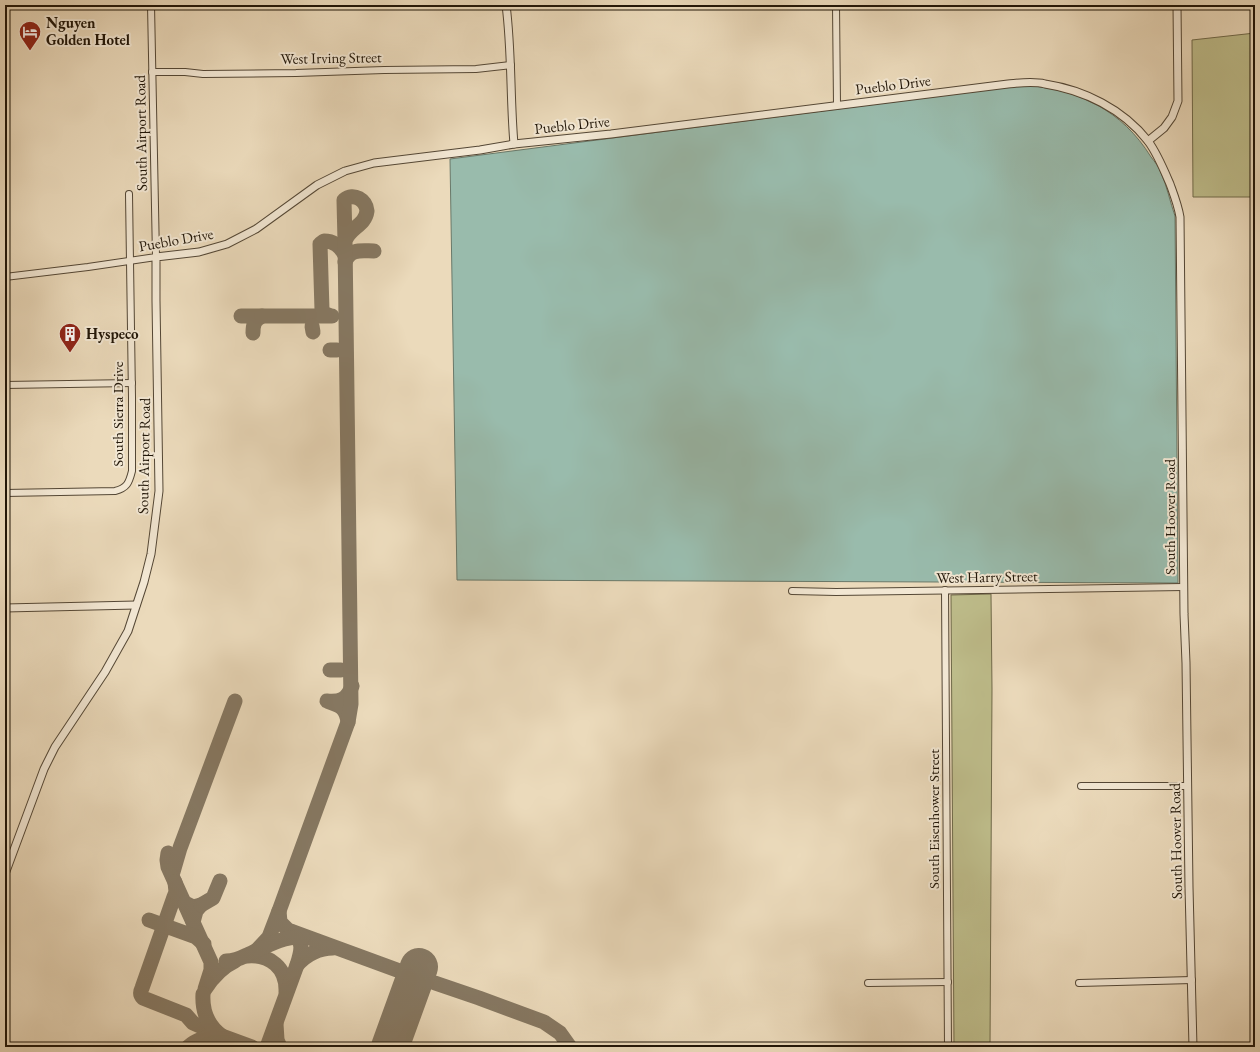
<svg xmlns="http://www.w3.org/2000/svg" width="1260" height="1052" viewBox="0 0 1260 1052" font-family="'EB Garamond',serif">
<rect width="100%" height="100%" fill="#ebdabb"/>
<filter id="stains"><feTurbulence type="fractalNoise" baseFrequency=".005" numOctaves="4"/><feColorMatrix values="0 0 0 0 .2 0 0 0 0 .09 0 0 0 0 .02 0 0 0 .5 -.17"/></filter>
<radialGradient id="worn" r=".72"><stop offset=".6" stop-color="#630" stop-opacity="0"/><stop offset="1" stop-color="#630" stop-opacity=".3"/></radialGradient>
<g fill="#bebd8b" stroke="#706a4a">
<path d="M1255 33V197H1193L1192 40Z"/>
<path d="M991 594 992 689 990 1047H954L951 595Z"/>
</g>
<path fill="#99bbac" stroke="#69796a" d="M1024 85C1078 89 1122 110 1151 157 1155 162 1159 167 1161 173 1167 186 1170 202 1175 216L1178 583 457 580 450 159Z"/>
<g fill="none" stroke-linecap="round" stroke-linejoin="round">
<g stroke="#867862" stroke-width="15">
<path d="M345 262C350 248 362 251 374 251"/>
<path d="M328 315 324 313 322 310 320 244 324 241C334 241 340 246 345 255"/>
<path d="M241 316H262C254 320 253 325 253 333"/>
<path d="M262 316H332"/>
<path d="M312 326 313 332"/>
<path d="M330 350H337"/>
<path d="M330 670H341"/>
<path d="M348 722C346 707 339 705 327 701 340 702 347 700 352 686"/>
<path d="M168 853 167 860 168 867 211 962V970L205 989C213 977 222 967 235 961"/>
<path d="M173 872 180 848 235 701"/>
<path d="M175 882 176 892 174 897 142 988C140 992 140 995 143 998L186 1015 193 1023 222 1036 252 1047"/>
<path d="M185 903 193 907 201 905 196 911 193 922"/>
<path d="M201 905 213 898 220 881"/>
<path d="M279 911 348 722 351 704 345 241C350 227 365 226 367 211 366 200 354 192 344 200L345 241"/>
<path d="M149 920 196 937 204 944"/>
<path d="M292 932C305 941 301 953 297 965 307 954 318 948 333 948"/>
<path d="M256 951 269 937 279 911 280 922 288 930 397 970"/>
<path d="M247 956C270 954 287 968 286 992"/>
<path d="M226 961C234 961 239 959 247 955 265 947 282 936 303 937"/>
<path d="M435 983 479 998 544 1022 560 1033 570 1047"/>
<path d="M276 1024 277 1040 280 1047"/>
<path d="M188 1047C198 1038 209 1036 222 1036 208 1026 202 1011 203 994"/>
<path d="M267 1047 297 965"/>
</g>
<path stroke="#867862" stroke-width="38" d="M390 1047 419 967"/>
<g stroke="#544735" stroke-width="8">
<g id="minor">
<path d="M836 5 837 105"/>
<path d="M152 72H185L203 74 296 73 384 70 476 69 511 65"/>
<path d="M5 277 88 267 156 257 151 5"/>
<path d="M5 385 132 383"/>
<path d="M5 493 115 491C127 488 129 483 132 471V397L129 194"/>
<path d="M945 590 948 1047"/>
<path d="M792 591 836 592 1183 587"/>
<path d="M1081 786H1188"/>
<path d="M868 983 948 982"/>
<path d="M1079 983 1192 980"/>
</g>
</g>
<g stroke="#544735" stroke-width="9">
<g id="tertiary">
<path d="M506 5C512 51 510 98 514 144"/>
<path d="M1148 141 1164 128 1172 117 1178 101 1177 5"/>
<path d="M5 608 136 605"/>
<path d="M5 874 44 769 55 747 105 672 128 631 144 582 151 554 159 491 156 301V257L199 252 227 244 256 229 317 185 345 171 374 163 480 150 514 144 611 134 1008 84C1020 83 1033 81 1045 84 1084 90 1123 109 1148 141 1157 153 1164 170 1170 184 1174 195 1178 205 1180 217L1184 614 1186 663 1189 887 1193 1047"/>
</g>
</g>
<use href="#minor" stroke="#f2e7d3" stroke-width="6"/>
<use href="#tertiary" stroke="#f2e7d3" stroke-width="7"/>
</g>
<defs>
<g id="hotel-pin" transform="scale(1.15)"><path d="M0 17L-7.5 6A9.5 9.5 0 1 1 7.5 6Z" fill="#8f2418" stroke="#f2e7d3"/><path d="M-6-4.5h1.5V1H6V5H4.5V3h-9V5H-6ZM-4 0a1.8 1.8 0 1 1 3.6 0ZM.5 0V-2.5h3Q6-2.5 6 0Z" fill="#fff"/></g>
<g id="building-pin" transform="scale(1.15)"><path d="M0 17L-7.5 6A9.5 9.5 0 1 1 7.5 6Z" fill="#8f2418" stroke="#f2e7d3"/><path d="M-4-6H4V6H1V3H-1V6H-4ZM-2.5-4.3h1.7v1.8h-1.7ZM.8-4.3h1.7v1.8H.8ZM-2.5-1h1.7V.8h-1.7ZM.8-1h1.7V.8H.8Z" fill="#fff"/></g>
</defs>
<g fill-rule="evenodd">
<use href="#hotel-pin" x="30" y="32"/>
<use href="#building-pin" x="70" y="334"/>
</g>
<g text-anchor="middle" stroke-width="4" stroke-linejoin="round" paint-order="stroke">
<g font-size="15" font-weight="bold" fill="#211608" stroke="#f2e7d3" text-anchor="start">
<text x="46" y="28">Nguyen<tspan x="46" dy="17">Golden Hotel</tspan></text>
<text x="86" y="339">Hyspeco</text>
</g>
<g font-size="15" fill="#211608" stroke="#f2e7d3">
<text transform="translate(331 58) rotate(-1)" y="5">West Irving Street</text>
<text transform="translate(893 85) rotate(-7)" y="5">Pueblo Drive</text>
<text transform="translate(572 125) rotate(-6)" y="5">Pueblo Drive</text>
<text transform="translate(141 133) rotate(-91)" y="5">South Airport Road</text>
<text transform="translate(176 240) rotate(-10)" y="5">Pueblo Drive</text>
<text transform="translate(118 414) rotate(-90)" y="5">South Sierra Drive</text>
<text transform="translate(144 456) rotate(-89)" y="5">South Airport Road</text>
<text transform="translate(1170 517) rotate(-90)" y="5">South Hoover Road</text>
<text transform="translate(987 577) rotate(-1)" y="5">West Harry Street</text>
<text transform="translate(934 819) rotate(-90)" y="5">South Eisenhower Street</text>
<text transform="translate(1176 841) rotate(-91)" y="5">South Hoover Road</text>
</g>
</g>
<rect width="1260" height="1052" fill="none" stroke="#ebdabb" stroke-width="20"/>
<rect x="6" y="6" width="1248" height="1040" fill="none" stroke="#211608" stroke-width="2"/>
<rect x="10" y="10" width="1240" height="1032" fill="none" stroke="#211608"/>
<rect width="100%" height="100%" filter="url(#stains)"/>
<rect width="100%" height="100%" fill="url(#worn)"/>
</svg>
